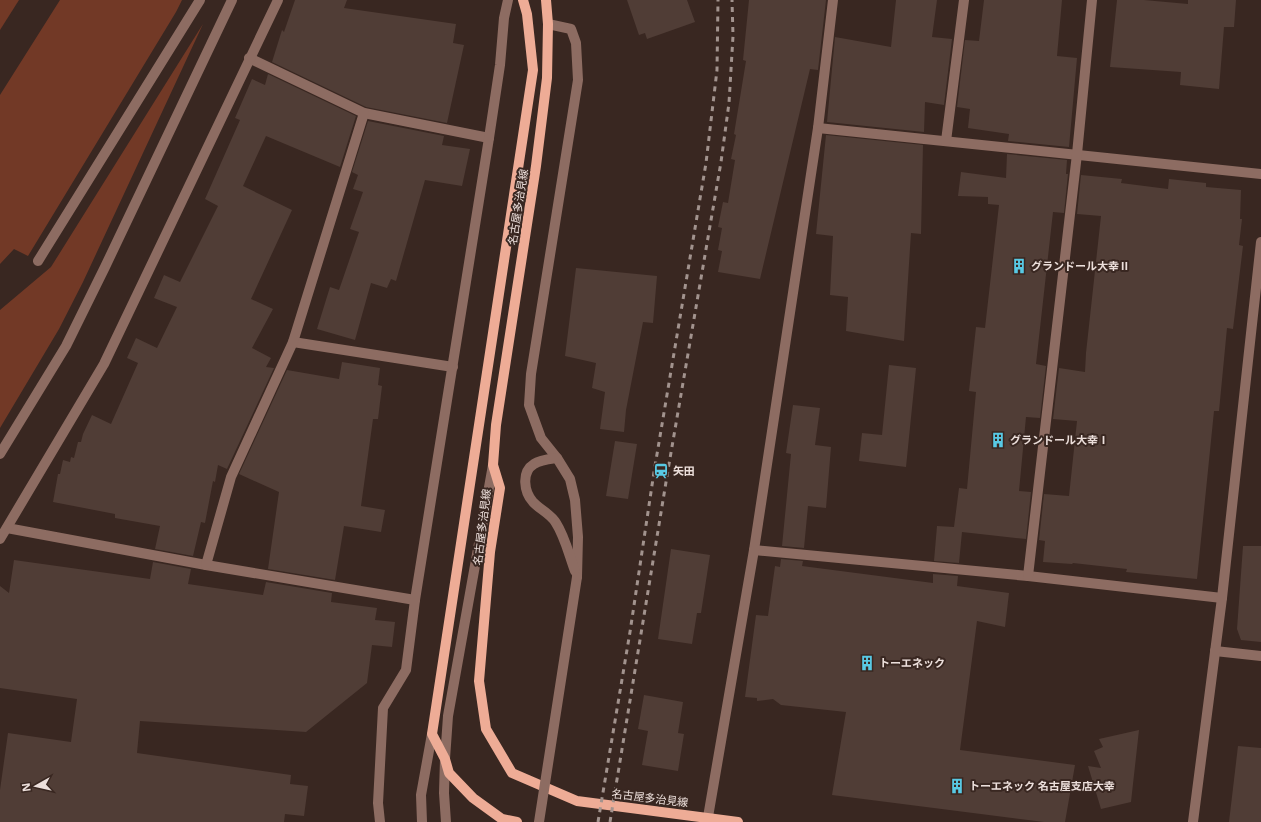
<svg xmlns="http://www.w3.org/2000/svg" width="1261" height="822" viewBox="0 0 1261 822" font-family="'Open Sans','Noto Sans JP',sans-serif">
<rect width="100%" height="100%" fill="#392721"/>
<g fill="#723926">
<path d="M0 0H19L0 30Z"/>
<path d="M60 0H182L176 12 28 256 14 249 0 264V95Z"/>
<path d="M203 24 83 282 59 329 0 428V310L51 267Z"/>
</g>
<g fill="#503d36">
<path d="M295 0H347L344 8 456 24 453 43 464 45 447 123 366 107 272 62 282 30 284 32Z"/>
<path d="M627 0H687L695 22 647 39 645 33 639 35Z"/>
<path d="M749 0H826L818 70 810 69 760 279 718 272 722 251 718 250 722 228 718 227 723 202 728 203 735 160 731 159 736 135 734 134 746 61 743 60Z"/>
<path d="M896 0H937L932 37 952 39 944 105 925 102 924 132 827 122 835 37 891 47Z"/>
<path d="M984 0H1062L1057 56 1077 58 1069 147 1008 141 1009 134 968 128 970 109 957 107 965 40 979 41Z"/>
<path d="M1117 0H1144L1188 4V0H1236L1234 27H1224L1219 89 1180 85 1181 72 1110 67Z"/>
<path d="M268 74 356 116 340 167 266 136 243 186 292 210 251 299 273 309 252 348 271 358 266 367 274 368 227 469 218 465 215 482 213 481 205 523 201 522 193 556 155 549 160 526 115 518V514L53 502 58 474H60L63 460 70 462 71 457 74 458 78 442H81L83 434 92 415 111 424 138 363 127 358 136 338 157 348 177 307 154 298 164 275 180 282 218 206 205 199 240 120 235 118 252 79 265 85Z"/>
<path d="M368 121 444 136 442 145 470 149 462 186 425 180 396 281 391 279 387 288 371 283 355 340 317 329 330 287 339 290 359 232 350 229 363 192 353 189 358 175 352 172Z"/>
<path d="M826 135 923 145 921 234 911 233 904 341 846 331 848 297 830 295 833 236 816 234Z"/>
<path d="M1007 154 1067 160 1066 174H1068L1064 213 1053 212 1036 364 1046 366 1040 418 1026 417 1019 491 1031 492 1026 539 962 532 959 563 934 561 937 526 954 527 959 488 967 489 976 392 969 391 976 327 985 328 999 205 988 204V197L958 196 961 172 1006 178Z"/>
<path d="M1081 175 1122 179 1121 183 1168 189 1169 179 1206 183V187L1241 190 1240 219H1242L1239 245 1243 246 1233 329 1227 328 1219 411H1214L1197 579 1126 572 1127 569 1073 563 1072 564 1043 562 1045 541 1039 540 1044 494 1069 496 1077 421 1053 419 1059 368 1085 372 1086 353 1101 216 1077 214Z"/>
<path d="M576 268 657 276 653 323 643 322 626 410 624 432 600 429 605 392 592 388 596 363 565 356Z"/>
<path d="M342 362 380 368 378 385 382 386 378 419H373L361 506 385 510 381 532 344 526 335 580 268 569 279 492 239 474 287 370 339 379Z"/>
<path d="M889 365 916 368 906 467 859 461 862 433 882 435Z"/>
<path d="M793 405 820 408 815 445 831 447 826 508 808 506 804 548 782 546 791 454 786 453Z"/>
<path d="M615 441 637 444 628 499 606 496Z"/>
<path d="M1243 546H1261V642L1241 640 1237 629Z"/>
<path d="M671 549 710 555 701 613H697L692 644 658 639Z"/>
<path d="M781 559 803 561 802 566 933 583V574L958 576 957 586 1009 593 1005 627 977 621 960 750 1075 765 1065 822H1044L832 795 846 712 781 705 773 699 757 701V698L745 697 756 615 768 616 775 566 780 567Z"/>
<path d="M14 560 150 579 153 562 191 569 188 584 263 595 266 582 332 593 331 602 377 608 375 620 395 622 392 647 372 645 367 683 306 732 140 721 137 753 291 775 290 784 308 786 304 816 285 814 284 822H0V790L8 733 71 742 77 699 0 688V586L9 593Z"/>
<path d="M644 695 683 702 678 733 684 734 678 771 642 765 648 731 638 729Z"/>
<path d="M1139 730 1131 802 1101 809 1088 766 1101 768 1094 751 1103 747 1099 739Z"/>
<path d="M1238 746 1261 748V822H1229Z"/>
</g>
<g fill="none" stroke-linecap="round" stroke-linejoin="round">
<g stroke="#8d6c62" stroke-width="10">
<path d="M548 24 571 29 576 43 578 80 531 374 529 405 541 438 557 458 570 479 575 500 578 537 577 577"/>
<path d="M249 58 364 113 489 138"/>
<path d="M818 128 1261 174"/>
<path d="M946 141 964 0"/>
<path d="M38 261 200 0"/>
<path d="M293 342 453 367"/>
<path d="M0 454 66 346 105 267 232 0"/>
<path d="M557 458C550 459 540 460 534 464 521 472 524 492 533 502 539 509 551 514 556 523 565 537 569 555 575 571"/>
<path d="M7 528 206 565 415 600"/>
<path d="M0 539 104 364 278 0"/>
<path d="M754 550 1028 576 1222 598"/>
<path d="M206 565 231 477 293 342 364 113"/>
<path d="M1028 576 1077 154 1092 0"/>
<path d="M1215 651 1261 656"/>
<path d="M708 817 754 550 818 128 833 0"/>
<path d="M380 822 378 803 383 708 406 670 415 600 489 138 500 65 504 18 508 0"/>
<path d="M422 822 421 795 432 734"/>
<path d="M446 822 444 793 445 759 448 716 493 465"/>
<path d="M1193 822 1222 598 1261 242"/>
</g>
<g stroke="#eeac96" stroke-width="10">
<path d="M546 0 548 24 547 78 536 166 496 425 493 465 500 488 490 552 479 681 486 729 512 773 577 801 738 822"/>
<path d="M517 822 502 819 473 798 449 773 445 759 432 734 533 70 527 14 523 0"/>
</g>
<g stroke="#a2938e" stroke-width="3" stroke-dasharray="5 5" stroke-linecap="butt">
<path d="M598 822 630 632 654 472 706 163 717 70 718 0"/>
<path d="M610 822 668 470 721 162 729 103 733 36 732 0"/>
</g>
<path stroke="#8d6c62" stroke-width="10" d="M539 822 577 577"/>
</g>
<defs>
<g id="building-bare" transform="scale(1.2)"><path d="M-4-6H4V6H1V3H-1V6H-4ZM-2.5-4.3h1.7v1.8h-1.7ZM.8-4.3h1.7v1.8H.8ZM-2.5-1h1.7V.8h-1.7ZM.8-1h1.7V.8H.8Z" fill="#58c9e4" stroke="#392721" stroke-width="2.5" paint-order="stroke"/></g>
<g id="station-bare" transform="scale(1.2)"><path d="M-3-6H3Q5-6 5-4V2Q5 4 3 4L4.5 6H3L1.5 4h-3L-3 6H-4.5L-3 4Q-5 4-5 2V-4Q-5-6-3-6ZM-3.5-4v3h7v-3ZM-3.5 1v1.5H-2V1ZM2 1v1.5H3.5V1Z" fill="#58c9e4" stroke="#392721" stroke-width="2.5" paint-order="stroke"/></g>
</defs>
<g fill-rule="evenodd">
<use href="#building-bare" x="1019" y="266"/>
<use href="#building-bare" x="998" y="440"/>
<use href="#station-bare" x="661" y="471"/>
<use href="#building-bare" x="867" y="663"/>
<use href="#building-bare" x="957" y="786"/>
</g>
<g text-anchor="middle" stroke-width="4" stroke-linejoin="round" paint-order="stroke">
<g font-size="11" fill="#ecdfdb" stroke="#392721">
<text transform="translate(518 207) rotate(-81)" y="4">名古屋多治見線</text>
<text transform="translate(482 527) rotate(-83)" y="4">名古屋多治見線</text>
<text transform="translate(650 798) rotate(7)" y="4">名古屋多治見線</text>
</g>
<g font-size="11" font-weight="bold" fill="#ecdfdb" stroke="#392721" text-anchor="start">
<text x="1031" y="270">グランドール大幸Ⅱ</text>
<text x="1010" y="444">グランドール大幸Ⅰ</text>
<text x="673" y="475">矢田</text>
<text x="879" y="667">トーエネック</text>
<text x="969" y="790">トーエネック 名古屋支店大幸</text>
</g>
</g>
<g transform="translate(36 786) rotate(262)" stroke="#392721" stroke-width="3" paint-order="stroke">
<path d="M0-3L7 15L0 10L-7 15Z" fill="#ecdfdb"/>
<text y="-6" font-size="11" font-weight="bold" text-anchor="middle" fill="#ecdfdb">N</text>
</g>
</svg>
